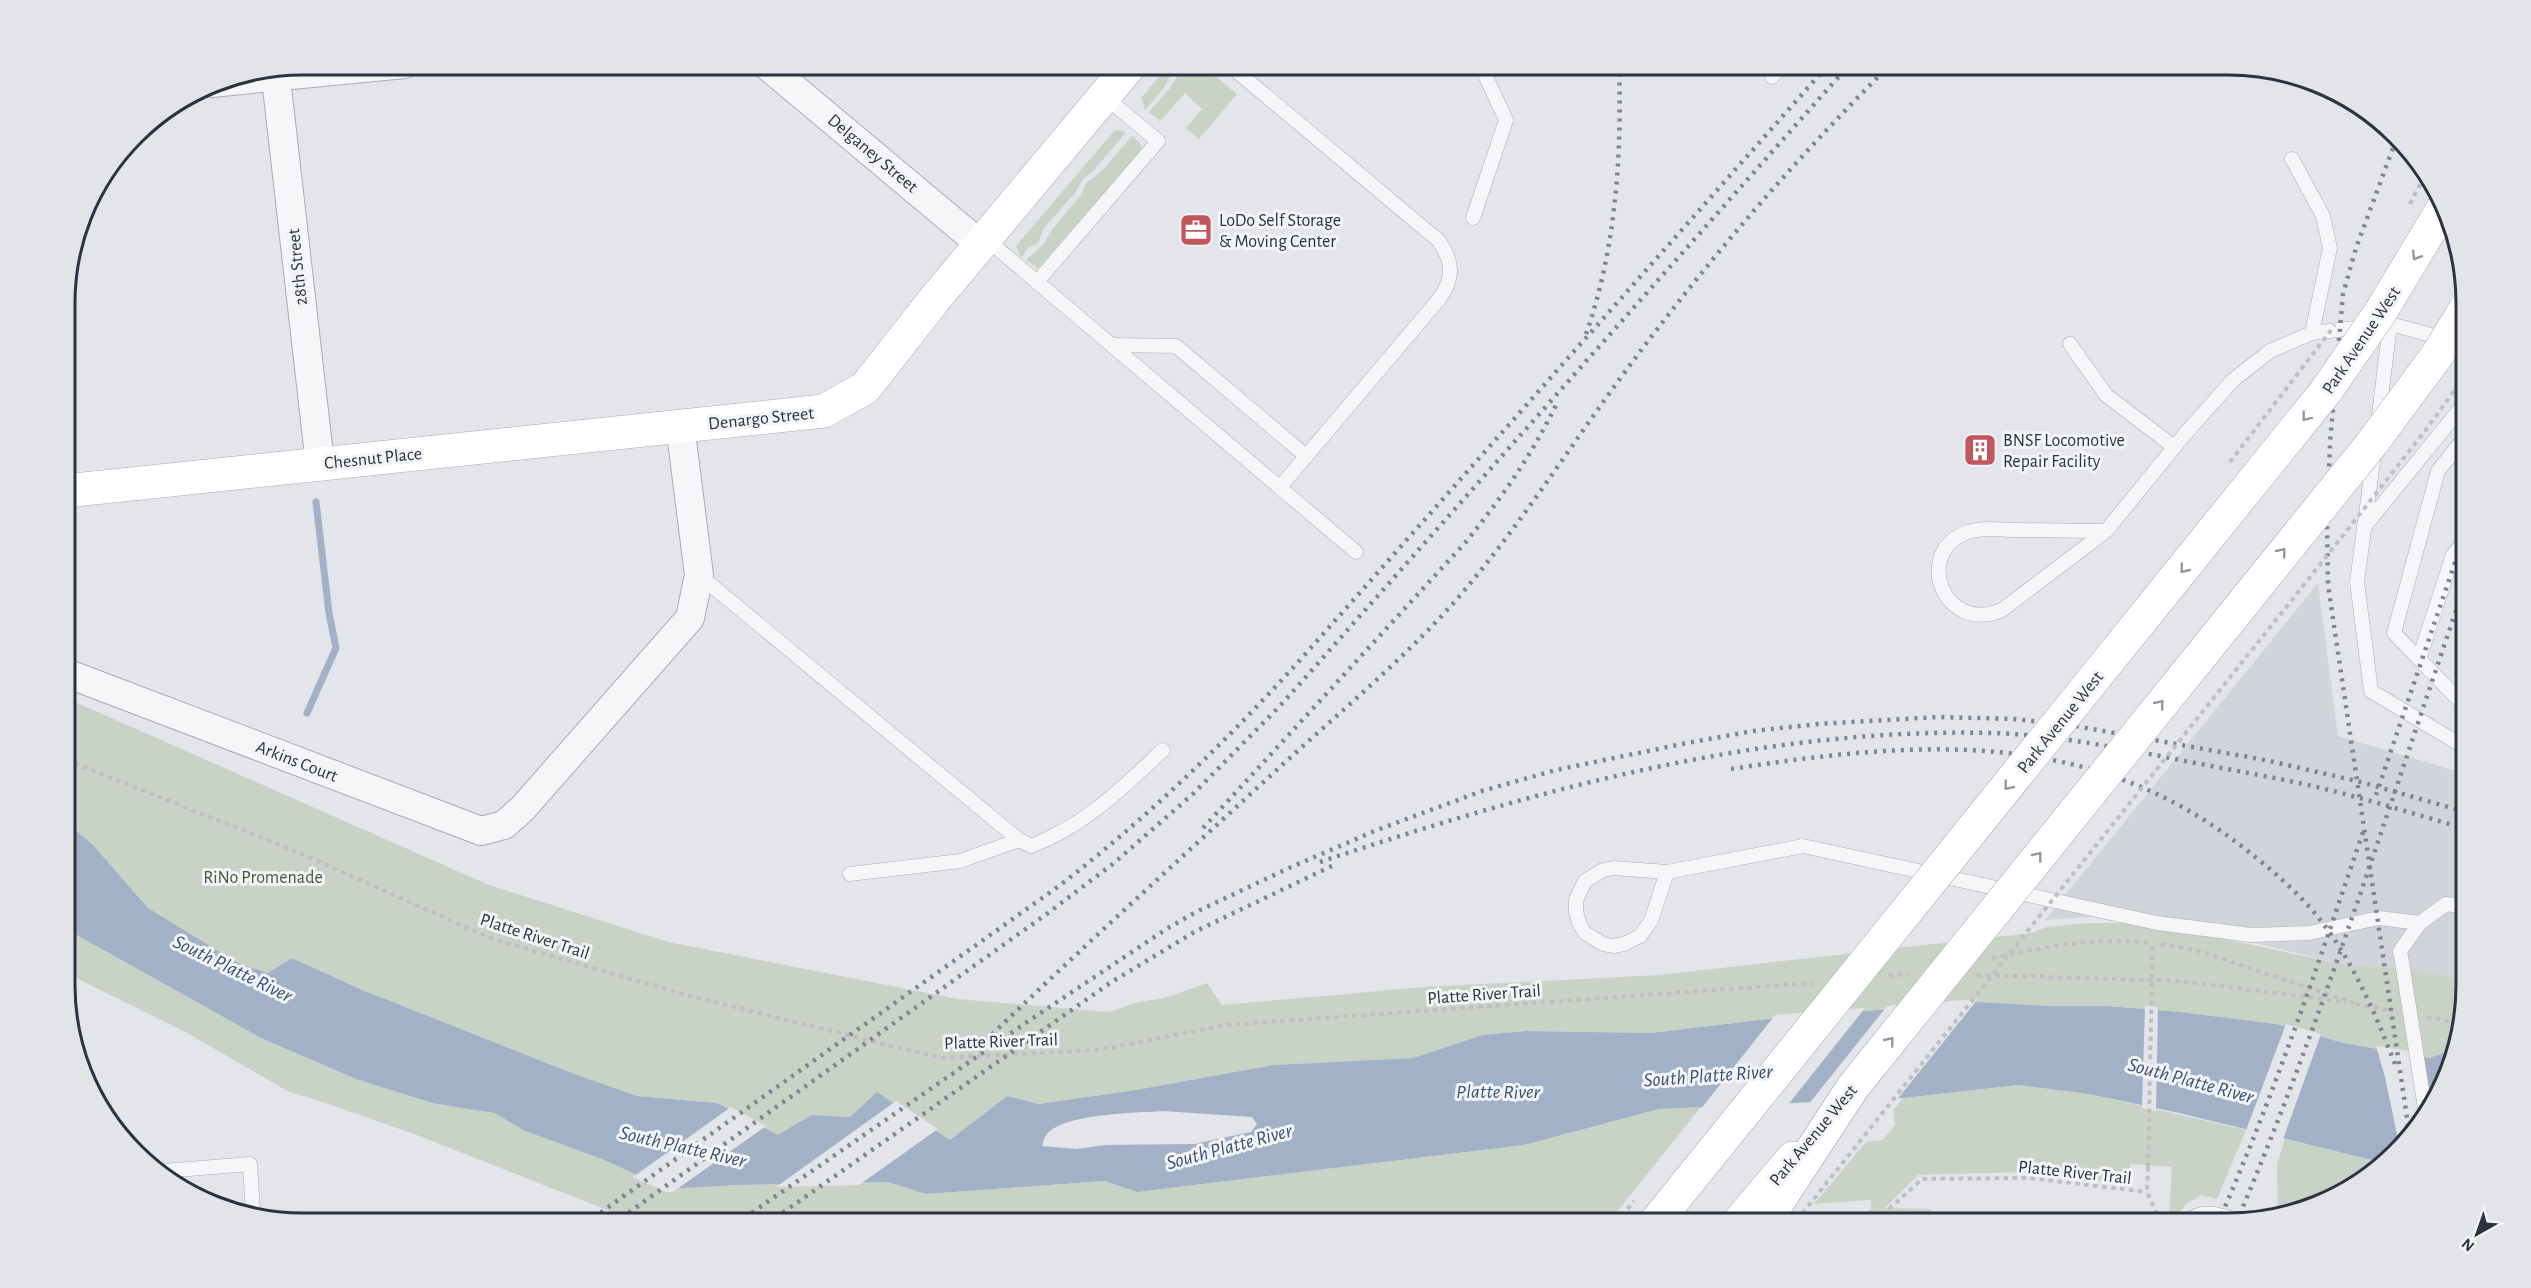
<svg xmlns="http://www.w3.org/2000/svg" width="2531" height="1288" viewBox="0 0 2531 1288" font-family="'Alegreya Sans',sans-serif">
<rect width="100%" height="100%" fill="#e3e5ea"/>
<path fill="#d2d4db" d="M2318 583 2338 736 2466 774V981L2411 969 2346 965 2164 921 2121 915 2045 920Z"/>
<g fill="#c8d3c5">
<path d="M1170 64 1184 65 1171 74 1164 88 1145 110 1141 98Z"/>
<path d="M1190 65H1202L1237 94 1199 139 1186 128 1202 109 1185 93 1160 121 1149 112 1170 88 1179 74Z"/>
<path d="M1115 130 1126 132 1095 169 1083 179 1075 193 1044 228 1038 243 1028 248 1021 258 1016 246Z"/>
<path d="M1132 136 1139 142 1142 149 1038 268 1026 260 1043 245 1052 230 1081 195 1086 183 1101 172Z"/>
<path d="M66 698 489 885 668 942 958 999 1110 1012 1134 1003 1168 997 1207 983 1222 1005 1424 987 1659 975 2031 933 2047 927 2085 923H2131L2168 927 2346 965 2411 969 2466 981V986L2452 1050 2429 1058 2344 1043 2276 1024 2180 1012 2108 1006H2052L1975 1002 1768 1019 1651 1033 1526 1031 1482 1035 1413 1058 1274 1065 1136 1090 1037 1104 1007 1096 950 1140 877 1092 850 1117 811 1115 778 1135 717 1103 637 1096 569 1072 360 989 292 958 268 973 238 963 148 908 93 845 66 822Z"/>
<path d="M66 929 261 1038 356 1079 432 1103 494 1113 525 1131 602 1159 667 1189 738 1185 888 1182 926 1194 1104 1181 1137 1192 1524 1145 1659 1109 1701 1107 1608 1223H843L841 1216 741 1223H640L414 1134 314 1099 289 1092 189 1034 66 973Z"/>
<path d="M2018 1085 2089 1094 2246 1130 2217 1199 2202 1195 2187 1203 2177 1216H2169L2172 1167 2130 1164 2128 1184 2028 1172 1918 1175 1885 1208 1932 1209 1920 1223H1858L1871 1208V1200L1814 1204 1866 1142 1883 1140 1895 1125 1893 1110 1903 1098Z"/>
<path d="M2285 1139 2384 1163C2353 1190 2318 1208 2278 1216L2277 1164Z"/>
</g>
<path fill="#a2b1c6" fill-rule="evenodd" d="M66 822 93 845 148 908 238 963 268 973 292 958 360 989 569 1072 637 1096 717 1103 778 1135 811 1115 850 1117 877 1092 950 1140 1007 1096 1038 1104 1136 1090 1274 1065 1413 1058 1482 1035 1526 1031 1651 1033 1768 1019 1975 1002 2052 1006H2108L2180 1012 2276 1024 2344 1043 2429 1058 2452 1050 2442 1090 2407 1143 2384 1163 2179 1113 2089 1094 2018 1085 1903 1098 1659 1109 1524 1145 1137 1192 1104 1181 926 1194 888 1182 738 1185 667 1189 602 1159 525 1131 494 1113 432 1103 356 1079 261 1038 66 929ZM1163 1111 1252 1117 1257 1124 1251 1132 1194 1144 1105 1145 1076 1149 1042 1146C1043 1143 1043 1140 1045 1137 1058 1113 1138 1113 1163 1111Z"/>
<g fill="#e3e5ea">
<path d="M1978 999 1896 1101 1808 1105 1887 1006Z"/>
<path d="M2145 1006 2158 1007 2156 1111 2142 1108Z"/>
<path d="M1865 1008 1787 1106 1700 1110 1775 1015Z"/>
<path d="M2286 1024 2321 1034 2282 1142 2245 1133Z"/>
<path d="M2376 1046 2422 1053 2430 1109 2407 1143 2400 1149 2385 1077Z"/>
<path d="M896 1101 938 1129 859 1185 776 1187Z"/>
<path d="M731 1107 766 1126 673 1192H666L633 1177Z"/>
</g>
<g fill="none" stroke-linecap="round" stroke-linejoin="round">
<path stroke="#a2b1c6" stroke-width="7" d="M307 713 336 648 329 613 316 502"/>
<g stroke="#a9acb4" stroke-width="15">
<g id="lane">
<path d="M1228 64 1439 241C1453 261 1454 278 1440 298L1280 487"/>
<path d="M1772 77 1783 64"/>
<path d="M2292 159 2323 216 2330 248 2312 333"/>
<path d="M1473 218 1506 120 1480 64"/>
<path d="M985 238 1356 552"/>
<path d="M1037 282 1158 141 1104 96"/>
<path d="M2070 344 2106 395 2174 447"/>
<path d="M1111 345 1176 346 1306 456"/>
<path d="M2378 423 2390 324"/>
<path d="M2374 454 2357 582 2371 691 2466 748"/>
<path d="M2364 527 2465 403"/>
<path d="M2106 531 2002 610C1943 635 1912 551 1968 532 1982 527 2000 530 2014 530 2045 530 2076 531 2106 531L2185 434 2233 380 2270 351 2312 333 2390 324 2465 344"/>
<path d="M2465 540 2453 555 2419 659 2457 698 2466 702"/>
<path d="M699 575 1019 840 1031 846C1086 825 1121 789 1163 750"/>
<path d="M2419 659 2394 633 2438 471 2465 437"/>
<path d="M1667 872 1651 921 1640 936 1624 944 1613 946 1603 944 1585 933 1579 923 1576 911V900L1585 881 1603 870 1613 868 1667 872 1803 846 2157 923 2251 935 2309 933 2379 918 2420 923"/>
<path d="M850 874 960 861 1019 840"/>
<path d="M2403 968 2400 951 2420 923 2446 904 2466 907"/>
<path d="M164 1171 250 1164 253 1212"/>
<path d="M2186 1223C2203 1205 2225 1217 2245 1223"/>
</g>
</g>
<g stroke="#a9acb4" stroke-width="30">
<g id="street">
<path d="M765 64 980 244"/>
<path d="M275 70 320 464"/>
<path d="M211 83 405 64"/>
<path d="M66 673 481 831 504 825 523 808 690 618 699 575 680 425"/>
</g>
</g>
<g stroke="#a9acb4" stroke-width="34">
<path id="secondary" d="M65 491 824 411 865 388 934 300 1131 64"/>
</g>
<g stroke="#a4a9b4" stroke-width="34">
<path id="primary" d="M1738 1223 1793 1158"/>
</g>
<g stroke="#8c929f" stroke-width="34">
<path id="highway" d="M1764 1223 1853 1087"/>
</g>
<g stroke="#bebfc4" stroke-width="4" stroke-dasharray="4.5 4.5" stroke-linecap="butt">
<path d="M66 760 288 848 493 939 690 996 940 1058 1099 1050 1225 1025 1813 983"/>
<path d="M2161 944 2196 950 2357 1004"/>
<path d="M1992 958C2045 947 2097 936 2151 943"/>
<path d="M2152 969V943"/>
<path d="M1977 975 2180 981 2346 1002"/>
<path d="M1889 976 1908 974"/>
<path d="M2356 1004 2393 1011"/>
<path d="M2427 1017 2458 1023"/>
<path d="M2148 1167 2147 1192 2161 1223"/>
<path d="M1878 1223 1891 1207 1922 1179 2029 1178 2147 1192"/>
</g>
<use href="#lane" stroke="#f6f6f8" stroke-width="14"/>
<use href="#street" stroke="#f6f6f8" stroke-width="28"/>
<use href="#secondary" stroke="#fff" stroke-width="33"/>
<use href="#primary" stroke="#fff" stroke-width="33"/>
<use href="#highway" stroke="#fff" stroke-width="33"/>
<g stroke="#7e8492" stroke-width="4.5" stroke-dasharray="3 6" stroke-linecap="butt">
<path d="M2396 140 2356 248 2343 294 2330 443 2327 522 2328 585 2410 1138"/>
<path d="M1586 334C1616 249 1622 154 1619 64"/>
<path d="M1731 769C1913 741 2085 726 2240 845 2271 869 2302 895 2325 926 2356 968 2376 1016 2395 1064"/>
<path d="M2376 795 2465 533"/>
<path d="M1203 828 1465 543C1503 496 1532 455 1558 401"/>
<path d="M1320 862C1536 790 1762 727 1993 733 2056 735 2119 748 2180 760 2234 771 2288 779 2341 793 2383 804 2425 817 2466 829"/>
<path d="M979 1047C1078 951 1180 859 1281 766 1340 712 1404 659 1457 599 1521 525 1572 443 1630 365 1709 259 1796 158 1891 64"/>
<path d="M586 1223 1059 886C1151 815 1232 736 1309 650L1829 64"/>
<path d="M614 1223 1048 913 1114 863 1194 793 1280 706 1850 64"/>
<path d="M737 1223 1027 1022 1168 928 1196 912 1289 868 1377 830 1482 791 1556 770 1687 743 1753 731 1818 724 1938 717 2014 719 2070 725 2265 760 2357 781 2466 812"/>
<path d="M768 1223 1110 983 1196 931 1334 865"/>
<path d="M2218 1223C2274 1095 2319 962 2364 829"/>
<path d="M2236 1223C2325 1015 2391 798 2465 585"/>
</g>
<g stroke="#a9acb4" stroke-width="15" stroke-linecap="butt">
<path id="lane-bridge" d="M2403 968 2426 1115"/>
</g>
<g stroke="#a4a9b4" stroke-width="34" stroke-linecap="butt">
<g id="primary-bridge">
<path d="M1853 1087 2373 442 2438 354 2465 310"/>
<path d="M1655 1223 2326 391 2380 313 2445 205"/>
</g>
</g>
<g stroke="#bebfc4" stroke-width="4" stroke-dasharray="4.5 4.5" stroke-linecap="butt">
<path d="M2410 204 2426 173"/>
<path d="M2230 462 2335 325"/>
<path d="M2148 1167 2152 969"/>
<path d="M1797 1220 2311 576 2422 435 2465 376"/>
<path d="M1616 1223 1634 1201"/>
</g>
<use href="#lane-bridge" stroke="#f6f6f8" stroke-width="14"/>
<use href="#primary-bridge" stroke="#fff" stroke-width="33"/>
</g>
<defs><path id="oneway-chevron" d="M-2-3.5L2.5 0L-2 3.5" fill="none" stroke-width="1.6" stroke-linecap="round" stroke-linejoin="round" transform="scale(1.5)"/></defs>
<g stroke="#9698a0">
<use href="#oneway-chevron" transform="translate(2416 256) rotate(122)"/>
<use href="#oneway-chevron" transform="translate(2306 417) rotate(128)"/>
<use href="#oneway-chevron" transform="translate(2282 552) rotate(-51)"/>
<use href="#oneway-chevron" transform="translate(2184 569) rotate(129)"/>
<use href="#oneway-chevron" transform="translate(2160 704) rotate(-51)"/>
<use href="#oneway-chevron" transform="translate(2008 786) rotate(129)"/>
<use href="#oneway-chevron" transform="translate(2038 856) rotate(-51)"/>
<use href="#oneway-chevron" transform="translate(1890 1041) rotate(-51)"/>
</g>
<defs>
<g id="office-square" transform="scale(1.725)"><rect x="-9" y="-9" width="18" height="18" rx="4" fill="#c0575f" stroke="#f3f4f7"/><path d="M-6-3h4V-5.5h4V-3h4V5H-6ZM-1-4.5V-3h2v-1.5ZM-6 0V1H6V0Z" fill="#fff"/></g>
<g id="building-square" transform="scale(1.725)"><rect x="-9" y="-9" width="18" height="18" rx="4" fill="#c0575f" stroke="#f3f4f7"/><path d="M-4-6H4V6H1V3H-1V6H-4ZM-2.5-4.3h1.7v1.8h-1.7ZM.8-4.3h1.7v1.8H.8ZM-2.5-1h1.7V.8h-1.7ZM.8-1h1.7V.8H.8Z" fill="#fff"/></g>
</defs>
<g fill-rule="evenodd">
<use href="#office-square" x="1196" y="230"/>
<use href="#building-square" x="1980" y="450"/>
</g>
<g text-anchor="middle" stroke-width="6" stroke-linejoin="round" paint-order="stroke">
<g font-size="18" fill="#2d3240" stroke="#f3f4f7">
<text transform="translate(873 153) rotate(40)" y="6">Delganey Street</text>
<text transform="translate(297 267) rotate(-96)" y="6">28th Street</text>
<text transform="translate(2361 340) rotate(-56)" y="6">Park Avenue West</text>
<text transform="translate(761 418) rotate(-6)" y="6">Denargo Street</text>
<text transform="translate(373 458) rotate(-6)" y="6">Chesnut Place</text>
<text transform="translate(2060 722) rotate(-51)" y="6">Park Avenue West</text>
<text transform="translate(297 761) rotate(21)" y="6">Arkins Court</text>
<text transform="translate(535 936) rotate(18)" y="6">Platte River Trail</text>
<text transform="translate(1484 994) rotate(-4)" y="6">Platte River Trail</text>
<text transform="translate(1001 1041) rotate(-2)" y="6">Platte River Trail</text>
<text transform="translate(1813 1135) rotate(-50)" y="6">Park Avenue West</text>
<text transform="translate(2075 1172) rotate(6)" y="6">Platte River Trail</text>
</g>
<g font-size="18" fill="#2d3240" stroke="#f3f4f7" text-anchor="start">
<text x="1219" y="226">LoDo Self Storage<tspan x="1219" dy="21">&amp; Moving Center</tspan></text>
<text x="2003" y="446">BNSF Locomotive<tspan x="2003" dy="21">Repair Facility</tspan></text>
</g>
<g font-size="18" fill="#3f5a3c" stroke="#f3f4f7">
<text x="263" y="883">RiNo Promenade</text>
</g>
<g font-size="20" font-style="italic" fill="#3b4f70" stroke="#f3f4f7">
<text transform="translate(233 968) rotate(26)" y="7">South Platte River</text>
<text transform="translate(1708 1075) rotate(-4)" y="7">South Platte River</text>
<text transform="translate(2191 1080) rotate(15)" y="7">South Platte River</text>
<text x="1498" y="1098">Platte River</text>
<text transform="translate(683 1146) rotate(13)" y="7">South Platte River</text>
<text transform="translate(1229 1146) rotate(-15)" y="7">South Platte River</text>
</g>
</g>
<path d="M0 0H2531V1288H0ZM303 75H2228A228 228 0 0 1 2456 303V985A228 228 0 0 1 2228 1213H303A228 228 0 0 1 75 985V303A228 228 0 0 1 303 75Z" fill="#e3e4e8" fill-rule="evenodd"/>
<path fill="none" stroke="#2d3240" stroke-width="3" d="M303 75H2228A228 228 0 0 1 2456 303V985A228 228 0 0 1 2228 1213H303A228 228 0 0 1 75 985V303A228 228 0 0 1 303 75Z"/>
<g transform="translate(2477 1234) rotate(220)" stroke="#f3f4f7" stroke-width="4.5" paint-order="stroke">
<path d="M0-4.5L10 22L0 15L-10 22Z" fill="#2d3240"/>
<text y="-9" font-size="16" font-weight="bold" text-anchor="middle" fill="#2d3240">N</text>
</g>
</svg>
